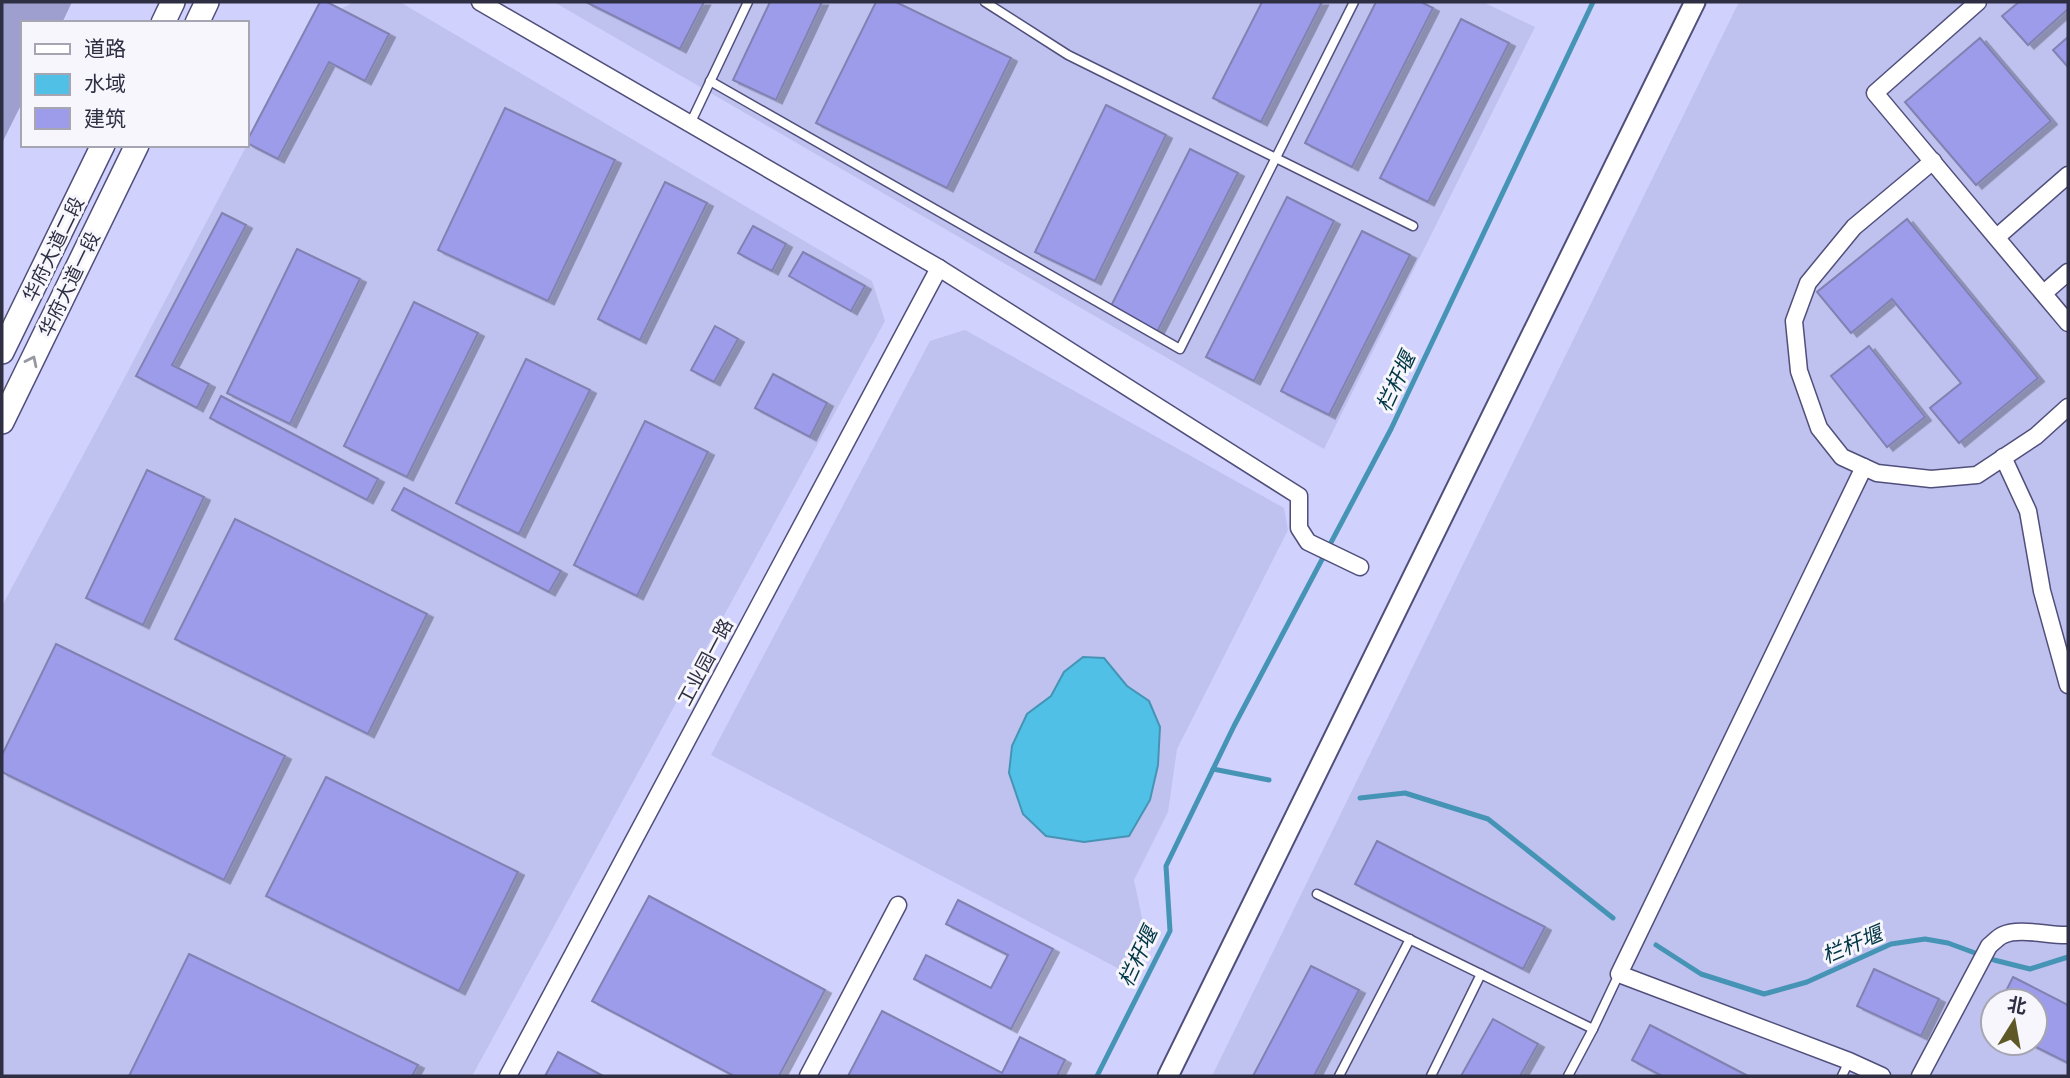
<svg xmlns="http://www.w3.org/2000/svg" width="2070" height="1078" viewBox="0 0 2070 1078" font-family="'Archivo Narrow','Noto Sans SC',sans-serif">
<defs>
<filter id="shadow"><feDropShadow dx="6" dy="3.5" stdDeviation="0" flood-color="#0004"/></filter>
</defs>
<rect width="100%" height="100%" fill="#d0d1fc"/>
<g fill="#bfc1ee" fill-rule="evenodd">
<path d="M354 2H400L872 281 885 321 472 1076H2V606L116 394 310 25Z"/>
<path d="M554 2H1483L1535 27 1324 449Z"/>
<path d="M1739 2H2068V1076H1212ZM1993 1001H2035V1043H1993Z"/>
<path d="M965 330 1284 508 1288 530 1177 749 1168 812 1134 880 1146 937 1129 974 711 755 930 341Z"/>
</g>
<path fill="#9e9fcf" d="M2 2H72L62 23H23V101L2 143Z"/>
<path fill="#50c0e6" stroke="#4694b5" stroke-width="2" d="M1083 657 1104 658 1127 686 1149 701 1160 727 1158 765 1150 800 1129 836 1084 842 1046 836 1023 814 1009 773 1012 746 1027 714 1051 696 1064 672Z"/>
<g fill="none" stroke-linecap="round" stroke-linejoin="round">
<g stroke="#4694b5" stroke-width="5">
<path d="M1213 769 1269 780"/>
<path d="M1360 798 1405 793 1488 819 1613 918"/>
<path d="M1656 945 1701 974 1764 994 1807 982 1891 944 1925 939 1948 943 1994 960 2030 969 2068 957"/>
<path d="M1097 1076 1170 931 1166 866 1234 726 1391 429 1593 2"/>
</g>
</g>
<g fill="#9d9ceb" stroke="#8181b2" stroke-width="2" filter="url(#shadow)">
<path d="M320 2H327L389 34 365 81 329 62 278 159 247 143V141Z"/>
<path d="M586 2H704L680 49Z"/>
<path d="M770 2H822L776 100 733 80Z"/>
<path d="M876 2H896L1011 58 947 188 816 123Z"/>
<path d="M1262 2H1322L1261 122 1213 98Z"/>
<path d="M1376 2H1421L1433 8 1352 167 1305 143Z"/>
<path d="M2019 2H2068V9L2028 45 2002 16Z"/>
<path d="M1461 19 1509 43 1428 202 1380 178Z"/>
<path d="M2068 37V67L2053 50Z"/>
<path d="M1980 38 2051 121 1976 185 1905 102Z"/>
<path d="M1106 105 1166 135 1095 281 1035 252Z"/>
<path d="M505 108 615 160 548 301 438 250Z"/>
<path d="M1190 149 1238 173 1157 332 1110 308Z"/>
<path d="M665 182 707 203 640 340 598 319Z"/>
<path d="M1287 197 1334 221 1254 381 1206 357Z"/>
<path d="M222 213 246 225 172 365 209 384 197 408 136 376Z"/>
<path d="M1907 219 2038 378 1959 443 1930 408 1961 383 1892 299 1851 333 1817 292Z"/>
<path d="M753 226 786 244 772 271 738 253Z"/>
<path d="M1362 231 1410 255 1329 415 1281 391Z"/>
<path d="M297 249 360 279 290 424 227 393Z"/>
<path d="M803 252 865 286 851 311 789 276Z"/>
<path d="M414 302 478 333 407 477 344 446Z"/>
<path d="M715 326 738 339 714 382 691 370Z"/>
<path d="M1869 346 1925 417 1887 447 1831 376Z"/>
<path d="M526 359 590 390 519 534 456 503Z"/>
<path d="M773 374 827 403 810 437 755 408Z"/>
<path d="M221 396 378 479 367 500 210 418Z"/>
<path d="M645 421 708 452 637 596 574 565Z"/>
<path d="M147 470 204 497 143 625 86 598Z"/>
<path d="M404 488 561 571 549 592 392 510Z"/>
<path d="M235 519 427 614 368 734 175 639Z"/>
<path d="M56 644 285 756 224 880 2 772V755Z"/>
<path d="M326 777 518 872 459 991 266 896Z"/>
<path d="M1377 841 1545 927 1523 969 1355 884Z"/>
<path d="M649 896 825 990 779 1076H734L592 1001Z"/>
<path d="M958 900 1053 949 1011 1029 914 979 926 955 991 988 1008 955 946 924Z"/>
<path d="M189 954 418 1065 412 1076H129Z"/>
<path d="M1311 966 1359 990 1314 1076H1253Z"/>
<path d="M1874 969 1939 999 1921 1036 1857 1006Z"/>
<path d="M2013 977 2068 1005V1063L2028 1043H2035V1001H2001Z"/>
<path d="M882 1011 1002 1073 1020 1037 1065 1060 1057 1076H848Z"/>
<path d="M1493 1019 1538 1044 1520 1076H1461Z"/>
<path d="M1650 1025 1748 1076H1662L1632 1060Z"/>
<path d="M558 1052 603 1076H545Z"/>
</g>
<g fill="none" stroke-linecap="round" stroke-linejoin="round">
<g stroke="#504f7c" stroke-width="11">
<g id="service">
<path d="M985 2 1068 55 1413 226"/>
<path d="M710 81 1180 349 1354 2"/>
<path d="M690 124 748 2"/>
<path d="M1317 894 1593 1029"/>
<path d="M1339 1076 1410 939"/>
<path d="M1431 1076 1481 974"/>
<path d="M1568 1076 1593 1029 1619 974"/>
<path d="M1842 1076 1849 1061"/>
</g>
</g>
<g stroke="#504f7c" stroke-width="19">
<g id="minor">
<path d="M480 2 939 268 1299 496V528L1308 542 1360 567"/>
<path d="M1978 2 1875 93 2068 323"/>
<path d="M1933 161 1854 227 1808 283 1794 321 1799 371 1819 428 1842 457 1877 473 1931 479 1977 475 2036 436 2068 407"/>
<path d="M1997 237 2068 175"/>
<path d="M2044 293 2068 272"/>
<path d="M2003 457 2028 511 2042 591 2068 685"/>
<path d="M1864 467 1619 974 1849 1061 1882 1076"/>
<path d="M508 1076 939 268"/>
<path d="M808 1076 898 905"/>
<path d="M1920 1076 1989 946C1993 943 1998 937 2003 935 2019 927 2050 936 2068 935"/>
</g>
</g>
<g stroke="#504f7c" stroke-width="23">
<path id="tertiary" d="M1168 1076 1695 2"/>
</g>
<g stroke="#504f7c" stroke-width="26">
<g id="secondary">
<path d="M163 23 173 2"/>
<path d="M197 23 207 2"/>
<path d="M2 352 103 145"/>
<path d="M2 422 137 145"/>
</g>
</g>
<use href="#service" stroke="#fff" stroke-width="8"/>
<use href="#minor" stroke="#fff" stroke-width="16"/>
<use href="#tertiary" stroke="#fff" stroke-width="19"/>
<use href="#secondary" stroke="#fff" stroke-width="23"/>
</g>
<defs><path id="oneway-chevron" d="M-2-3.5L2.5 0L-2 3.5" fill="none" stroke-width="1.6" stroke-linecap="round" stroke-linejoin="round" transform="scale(1.75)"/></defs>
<use stroke="#9797a2" href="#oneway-chevron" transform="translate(32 361) rotate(-64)"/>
<g text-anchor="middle" stroke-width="6" stroke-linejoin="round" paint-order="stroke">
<g font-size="19" fill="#2f2f44" stroke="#f6f6fc">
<text transform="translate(53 249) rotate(-64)" y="7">华府大道二段</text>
<text transform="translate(69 284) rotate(-64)" y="7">华府大道一段</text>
<text transform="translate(705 662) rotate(-62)" y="7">工业园一路</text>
</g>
<g font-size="21" font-style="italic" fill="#003544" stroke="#f6f6fc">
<text transform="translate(1396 382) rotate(-65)" y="7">栏杆堰</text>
<text transform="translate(1852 945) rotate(-23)" y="7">栏杆堰</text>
<text transform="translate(1138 957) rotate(-65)" y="7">栏杆堰</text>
</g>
</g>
<rect width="2070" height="1078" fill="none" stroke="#2f2f44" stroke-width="7"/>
<rect x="21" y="21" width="228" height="126" fill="#f6f6fc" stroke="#a6a6b2" stroke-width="2"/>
<rect x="35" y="44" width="35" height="10" fill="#ffffff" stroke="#a6a6b2" stroke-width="2"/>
<text x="84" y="56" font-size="21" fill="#2f2f44">道路</text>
<rect x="35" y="74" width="35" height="21" fill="#50c0e6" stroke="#a6a6b2" stroke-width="2"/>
<text x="84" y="91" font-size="21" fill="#2f2f44">水域</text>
<rect x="35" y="108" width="35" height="21" fill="#9d9ceb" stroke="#a6a6b2" stroke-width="2"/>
<text x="84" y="126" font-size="21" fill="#2f2f44">建筑</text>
<g transform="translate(2014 1022) rotate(11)"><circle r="33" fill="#f6f6fc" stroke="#a6a6b2" stroke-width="2"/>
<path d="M0-5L12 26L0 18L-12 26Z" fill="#5d5825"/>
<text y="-10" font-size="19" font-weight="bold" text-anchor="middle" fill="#2f2f44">北</text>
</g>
</svg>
